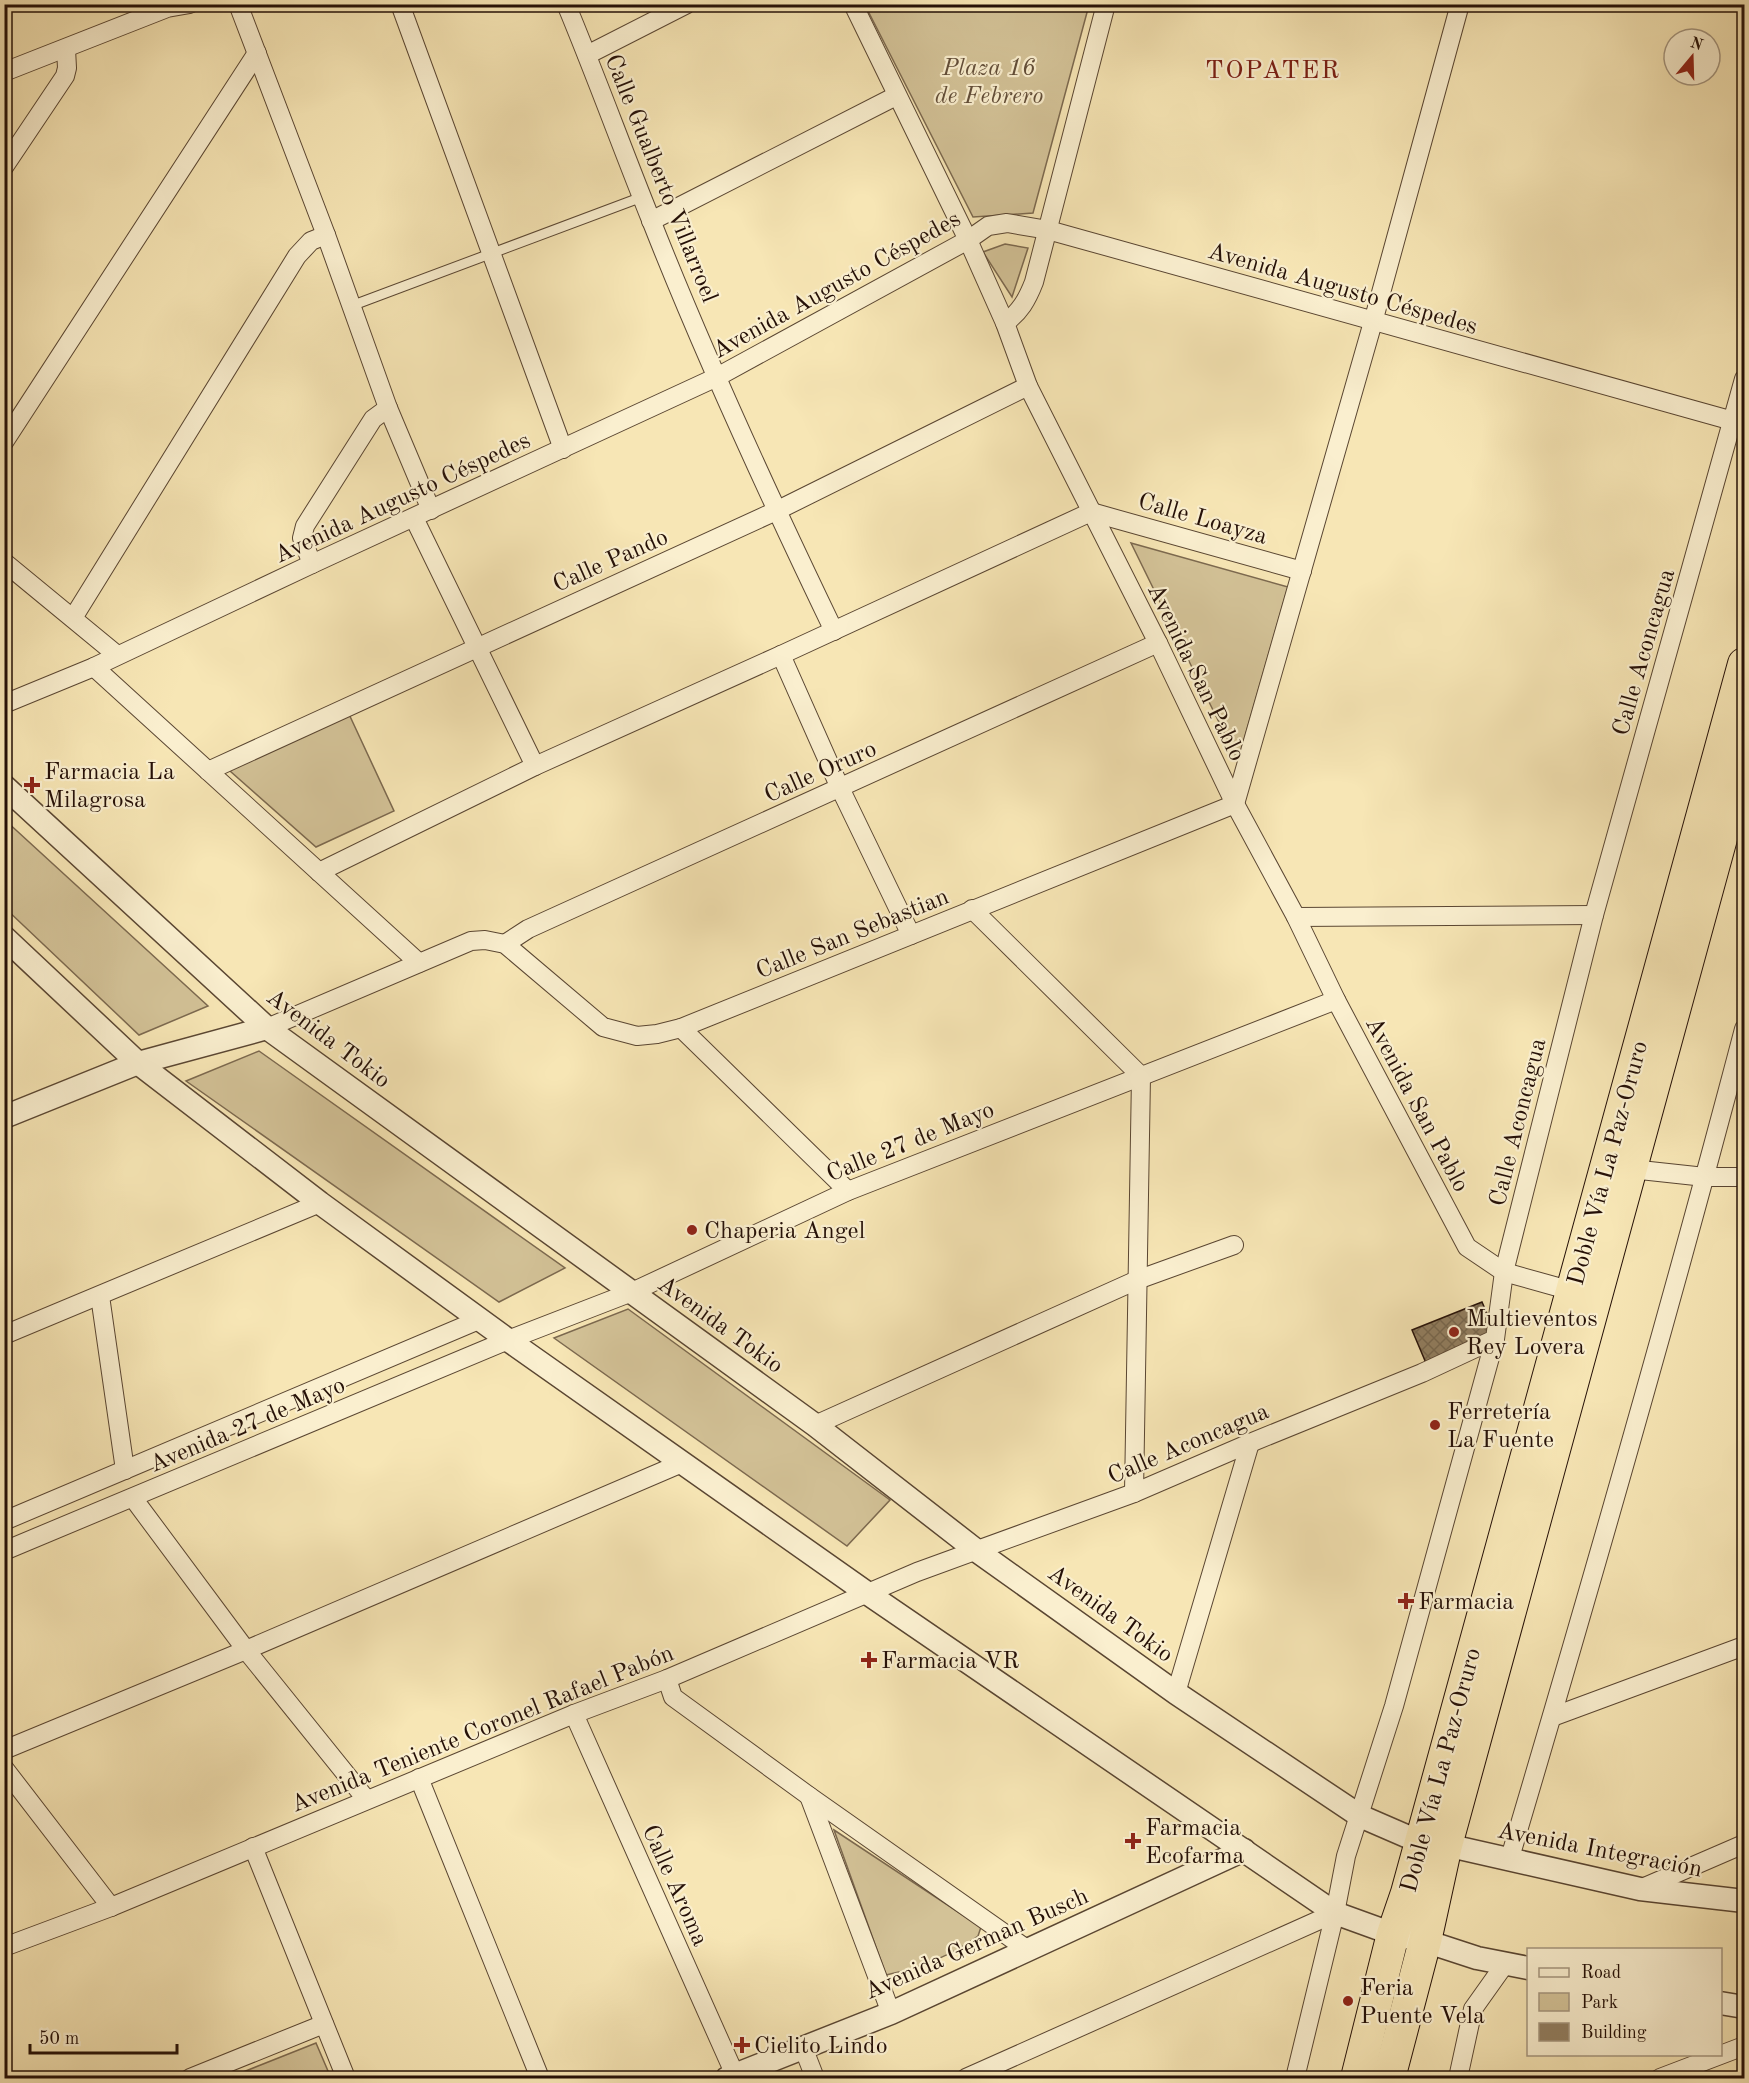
<svg xmlns="http://www.w3.org/2000/svg" width="1749" height="2083" viewBox="0 0 1749 2083" font-family="'Old Standard TT',serif">
<defs>
<pattern id="building-cross-hatch" width="8" height="8" patternUnits="userSpaceOnUse" patternTransform="scale(1.5)"><rect width="8" height="8" fill="#927f61"/><path d="M0 0l8 8M0 8l8-8" fill="none" stroke="#77674e"/></pattern>
</defs>
<rect width="100%" height="100%" fill="#f7e6b5"/>
<filter id="stains"><feTurbulence type="fractalNoise" baseFrequency=".00333" numOctaves="4"/><feColorMatrix values="0 0 0 0 .2 0 0 0 0 .09 0 0 0 0 .02 0 0 0 .5 -.17"/></filter>
<radialGradient id="worn" r=".72"><stop offset=".6" stop-color="#630" stop-opacity="0"/><stop offset="1" stop-color="#630" stop-opacity=".3"/></radialGradient>
<g fill="#d3c297" stroke="#7c694f" stroke-width="1.5">
<path d="M865 5H1089L1033 213 973 217Z"/>
<path d="M1005 244 1028 248 1012 297 983 252Z"/>
<path d="M1131 543 1288 587 1238 761Z"/>
<path d="M348 712 394 811 316 847 230 771 231 766Z"/>
<path d="M5 820 208 1006 139 1035 5 908Z"/>
<path d="M259 1051 565 1268 499 1302 186 1081Z"/>
<path d="M628 1309 890 1500 847 1546 554 1338Z"/>
<path d="M834 1830 981 1927 978 1936C952 1956 918 1968 886 1975Z"/>
<path d="M316 2043 331 2078H228Z"/>
</g>
<path fill="url(#building-cross-hatch)" stroke="#251007" stroke-width="1.5" d="M1482 1302 1496 1334 1426 1363 1412 1330Z"/>
<g fill="none" stroke-linecap="round" stroke-linejoin="round">
<g stroke="#5a4632" stroke-width="11">
<path id="service" d="M351 306 642 197"/>
</g>
<g stroke="#5a4632" stroke-width="20">
<g id="minor">
<path d="M238 4 326 235 388 408 431 510"/>
<path d="M400 4 563 449"/>
<path d="M566 4C596 76 622 148 651 220 706 360 769 496 834 631"/>
<path d="M853 4 968 240 1005 323 1028 386 1158 643 1235 804 1296 917 1336 1000 1467 1247 1504 1272 1572 1291"/>
<path d="M587 55 687 4"/>
<path d="M4 72 167 8 190 4"/>
<path d="M4 167 65 76 67 68 66 49"/>
<path d="M651 221 896 96"/>
<path d="M1005 323C1020 312 1027 300 1034 282L1106 4"/>
<path d="M4 442 257 53"/>
<path d="M414 518 535 766"/>
<path d="M4 562 117 655"/>
<path d="M312 564 302 538 305 526 373 419 388 408"/>
<path d="M73 618 297 256 311 241 326 235"/>
<path d="M781 655 840 788 911 935"/>
<path d="M94 667 419 963"/>
<path d="M4 704 94 667 312 564 717 377 968 240 988 226 1007 223 1048 230 1733 421"/>
<path d="M208 771 776 511 1028 386"/>
<path d="M319 872 535 766 781 655 1091 512 1302 571"/>
<path d="M972 909 1141 1076 1134 1493"/>
<path d="M1296 917 1594 915"/>
<path d="M505 944 528 929 1158 643"/>
<path d="M267 1028 471 941 485 940 505 944 603 1027 637 1036 657 1034 681 1028 1235 804 1373 322 1460 4"/>
<path d="M681 1028 848 1191"/>
<path d="M1631 1169 1705 1177H1744"/>
<path d="M100 1296 125 1470"/>
<path d="M4 1335 320 1203"/>
<path d="M815 1425 1137 1280 1234 1245"/>
<path d="M133 1498 246 1650 366 1799"/>
<path d="M4 1521 481 1319"/>
<path d="M4 1551 508 1340 632 1292 848 1191 1336 1000"/>
<path d="M667 1679 673 1697 809 1796 1028 1950"/>
<path d="M1176 1693 1250 1443"/>
<path d="M574 1714 735 2075"/>
<path d="M1552 1717 1744 1646"/>
<path d="M4 1750 246 1650 682 1463"/>
<path d="M4 1768 111 1907"/>
<path d="M419 1778 540 2078"/>
<path d="M809 1796 891 2013"/>
<path d="M253 1847 346 2078"/>
<path d="M1509 1861C1591 1585 1671 1307 1744 1029"/>
<path d="M1640 1889 1744 1844"/>
<path d="M4 1947 111 1907 574 1714 667 1679 917 1572 1134 1493 1250 1443 1422 1373 1495 1339 1504 1272 1594 915 1744 379"/>
<path d="M803 2047 815 2078"/>
<path d="M190 2078 324 2024"/>
<path d="M966 2078 1335 1913"/>
<path d="M1295 2078 1335 1913 1346 1856 1394 1706 1495 1339"/>
<path d="M1458 2078 1473 2009 1505 1964"/>
<path d="M1660 2078 1744 2046"/>
</g>
</g>
<g stroke="#5a4632" stroke-width="25">
<g id="tertiary">
<path d="M4 786 267 1028 815 1425 977 1551 1176 1693 1360 1816 1420 1842 1446 1845 1640 1889 1744 1901"/>
<path d="M4 937 138 1063 320 1203 508 1340 867 1593 1335 1913 1393 1934 1425 1941 1477 1958 1528 1968"/>
<path d="M4 1117 138 1063 267 1028"/>
<path d="M1720 2003 1744 2007"/>
<path d="M727 2078 891 2013 1244 1850"/>
</g>
</g>
<g stroke="#251007" stroke-width="34">
<g id="trunk">
<path d="M1357 2078 1393 1934 1407 1893 1744 664"/>
<path d="M1389 2078 1425 1941 1446 1845 1744 754"/>
</g>
</g>
<use href="#service" stroke="#faefcf" stroke-width="9"/>
<use href="#minor" stroke="#faefcf" stroke-width="18"/>
<use href="#tertiary" stroke="#faefcf" stroke-width="22"/>
<use href="#trunk" stroke="#f7e6b5" stroke-width="32"/>
</g>
<g fill="#8f2418" stroke="#faefcf" stroke-width="2">
<path d="M29 776h6v6h6v6h-6v6h-6v-6h-6v-6h6z"/>
<circle cx="692" cy="1230" r="6"/>
<circle cx="1454" cy="1332" r="6"/>
<circle cx="1435" cy="1425" r="6"/>
<path d="M1403 1592h6v6h6v6h-6v6h-6v-6h-6v-6h6z"/>
<path d="M866 1651h6v6h6v6h-6v6h-6v-6h-6v-6h6z"/>
<path d="M1130 1832h6v6h6v6h-6v6h-6v-6h-6v-6h6z"/>
<circle cx="1348" cy="2001" r="6"/>
<path d="M739 2036h6v6h6v6h-6v6h-6v-6h-6v-6h6z"/>
</g>
<g text-anchor="middle" stroke-width="4.5" stroke-linejoin="round" paint-order="stroke">
<g font-size="24" font-style="italic" fill="#624e39" stroke="#faefcf">
<text x="989" y="75">Plaza 16<tspan x="989" dy="28">de Febrero</tspan></text>
</g>
<g font-size="24" fill="#251007" stroke="#faefcf">
<text transform="translate(662 178) rotate(68)" y="8">Calle Gualberto Villarroel</text>
<text transform="translate(836 284) rotate(-29)" y="8">Avenida Augusto Céspedes</text>
<text transform="translate(1343 288) rotate(16)" y="8">Avenida Augusto Céspedes</text>
<text transform="translate(402 497) rotate(-25)" y="8">Avenida Augusto Céspedes</text>
<text transform="translate(1203 518) rotate(16)" y="8">Calle Loayza</text>
<text transform="translate(610 560) rotate(-24)" y="8">Calle Pando</text>
<text transform="translate(1643 652) rotate(-74)" y="8">Calle Aconcagua</text>
<text transform="translate(1197 672) rotate(64)" y="8">Avenida San Pablo</text>
<text transform="translate(820 771) rotate(-24)" y="8">Calle Oruro</text>
<text transform="translate(852 933) rotate(-22)" y="8">Calle San Sebastian</text>
<text transform="translate(329 1038) rotate(37)" y="8">Avenida Tokio</text>
<text transform="translate(1418 1104) rotate(62)" y="8">Avenida San Pablo</text>
<text transform="translate(1517 1122) rotate(-76)" y="8">Calle Aconcagua</text>
<text transform="translate(910 1141) rotate(-22)" y="8">Calle 27 de Mayo</text>
<text transform="translate(1607 1163) rotate(-75)" y="8">Doble Vía La Paz-Oruro</text>
<text transform="translate(721 1324) rotate(36)" y="8">Avenida Tokio</text>
<text transform="translate(247 1424) rotate(-23)" y="8">Avenida 27 de Mayo</text>
<text transform="translate(1188 1443) rotate(-23)" y="8">Calle Aconcagua</text>
<text transform="translate(1111 1613) rotate(36)" y="8">Avenida Tokio</text>
<text transform="translate(482 1728) rotate(-22)" y="8">Avenida Teniente Coronel Rafael Pabón</text>
<text transform="translate(1440 1770) rotate(-75)" y="8">Doble Vía La Paz-Oruro</text>
<text transform="translate(1600 1849) rotate(11)" y="8">Avenida Integración</text>
<text transform="translate(676 1885) rotate(66)" y="8">Calle Aroma</text>
<text transform="translate(976 1943) rotate(-24)" y="8">Avenida German Busch</text>
</g>
<g font-size="24" fill="#251007" stroke="#faefcf" text-anchor="start">
<text x="44" y="779">Farmacia La<tspan x="44" dy="28">Milagrosa</tspan></text>
<text x="704" y="1238">Chaperia Angel</text>
<text x="1466" y="1326">Multieventos<tspan x="1466" dy="28">Rey Lovera</tspan></text>
<text x="1447" y="1419">Ferretería<tspan x="1447" dy="28">La Fuente</tspan></text>
<text x="1418" y="1609">Farmacia</text>
<text x="881" y="1668">Farmacia VR</text>
<text x="1145" y="1835">Farmacia<tspan x="1145" dy="28">Ecofarma</tspan></text>
<text x="1360" y="1995">Feria<tspan x="1360" dy="28">Puente Vela</tspan></text>
<text x="754" y="2053">Cielito Lindo</text>
</g>
<g font-size="26" letter-spacing="1.5" fill="#7a1f14" stroke="#faefcf">
<text x="1273" y="78">TOPATER</text>
</g>
</g>
<rect width="1749" height="2083" fill="none" stroke="#f7e6b5" stroke-width="24"/>
<rect x="6" y="6" width="1737" height="2071" fill="none" stroke="#251007" stroke-width="3"/>
<rect x="12" y="12" width="1725" height="2059" fill="none" stroke="#251007" stroke-width="1.5"/>
<rect x="1527" y="1948" width="195" height="108" fill="#faefcf" stroke="#a5967f" stroke-width="1.5"/>
<rect x="1539" y="1968" width="30" height="9" fill="#faefcf" stroke="#a5967f" stroke-width="1.5"/>
<text x="1581" y="1978" font-size="18" fill="#251007">Road</text>
<rect x="1539" y="1993" width="30" height="18" fill="#d3c297" stroke="#a5967f" stroke-width="1.5"/>
<text x="1581" y="2008" font-size="18" fill="#251007">Park</text>
<rect x="1539" y="2023" width="30" height="18" fill="#927f61" stroke="#a5967f" stroke-width="1.5"/>
<text x="1581" y="2038" font-size="18" fill="#251007">Building</text>
<g transform="translate(1692 57) rotate(19)"><circle r="28" fill="#faefcf" stroke="#a5967f" stroke-width="1.5"/>
<path d="M0-4.5L10 22L0 15L-10 22Z" fill="#8f2418"/>
<text y="-9" font-size="16" font-weight="bold" text-anchor="middle" fill="#251007">N</text>
</g>
<path d="M30 2044v9h147v-9" fill="none" stroke="#251007" stroke-width="3"/>
<text x="39" y="2044" font-size="18" fill="#251007" stroke="#faefcf" stroke-width="4.5" paint-order="stroke">50 m</text>
<rect width="100%" height="100%" filter="url(#stains)"/>
<rect width="100%" height="100%" fill="url(#worn)"/>
</svg>
